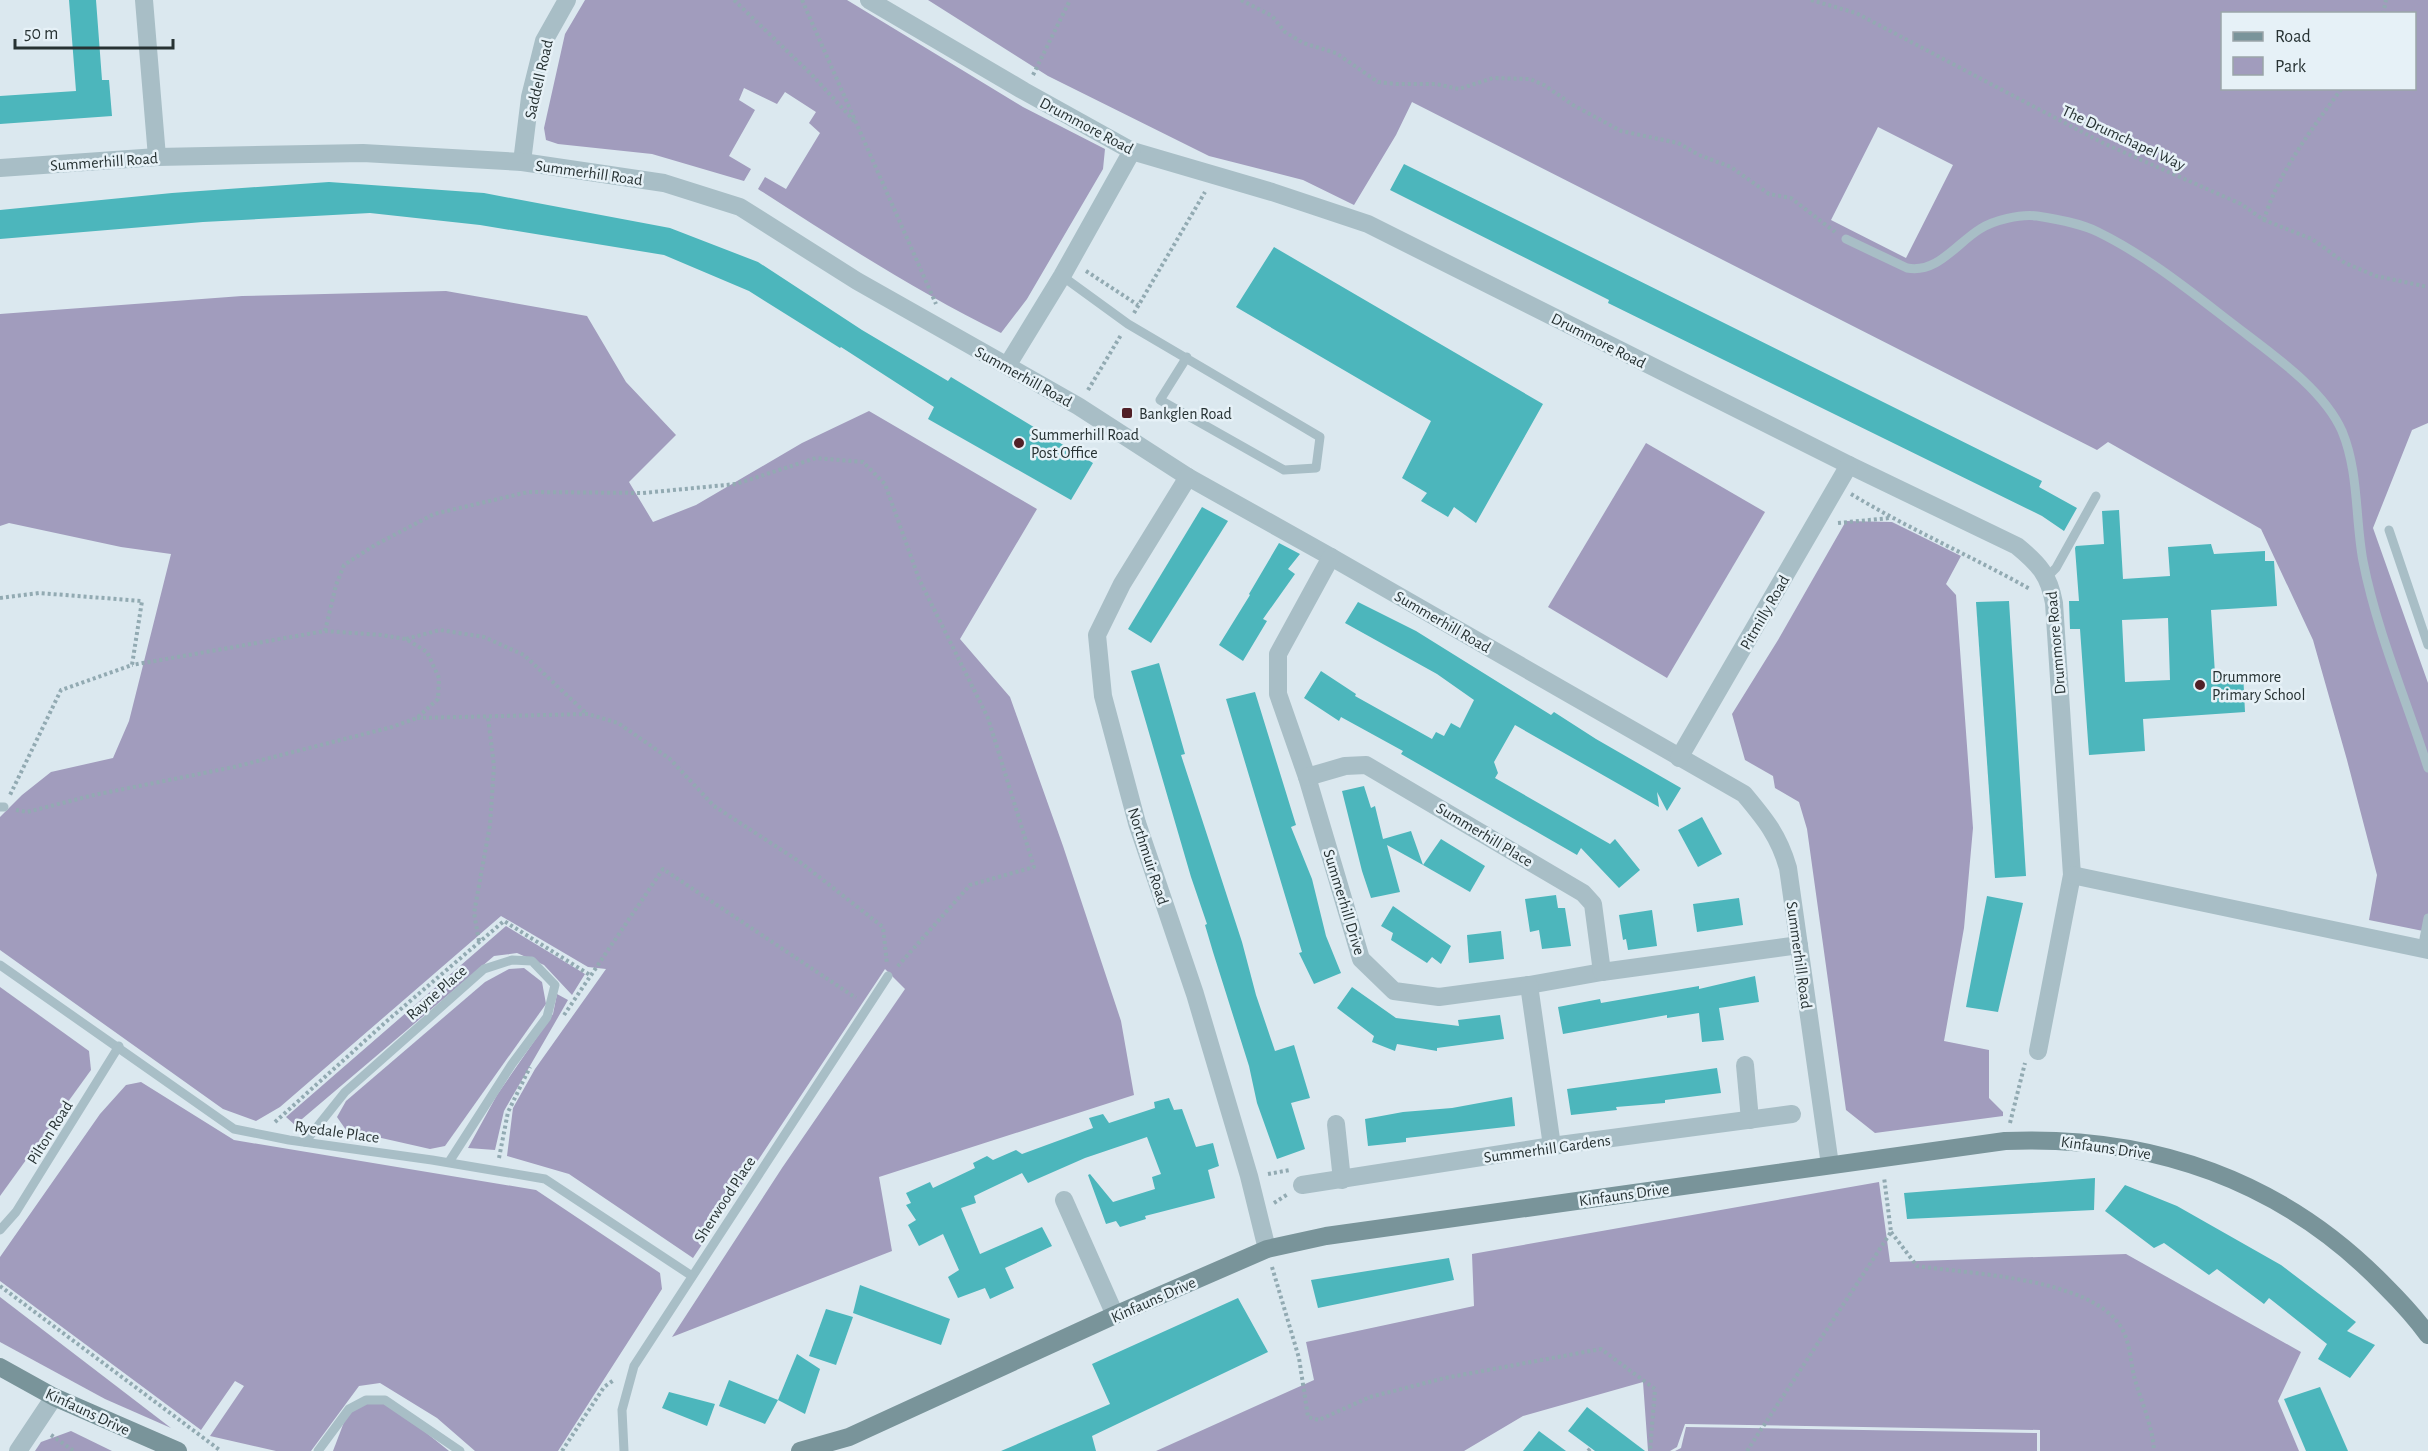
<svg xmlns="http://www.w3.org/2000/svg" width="2428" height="1451" viewBox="0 0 2428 1451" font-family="'Alegreya Sans',sans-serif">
<rect width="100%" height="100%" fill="#dbe8ef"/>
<g fill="#a19cbd" fill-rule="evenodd">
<path d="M585 0H847L1023 107 1105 149 1103 169 1027 299 1001 333C917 292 837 240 758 189L765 177 786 189 820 133 809 123 816 112 785 92 777 104 744 88 739 100 755 110 729 156 751 169 744 181 652 154 558 144 546 140 544 128 565 34Z"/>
<path d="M928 0H2428V423L2412 430 2373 528 2428 683V932L2369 920 2377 875 2347 760 2313 640 2261 529 2108 442 2097 450 1412 102 1396 135 1354 205 1303 180 1209 156 1048 76ZM2222 14H2414V88H2222ZM1878 127 1953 165 1906 258 1831 220Z"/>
<path d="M446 291 587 316 626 382 676 435 629 482 653 522 696 505 802 443 869 411 1037 509 960 639 1010 697 1063 846 1121 1021 1134 1095 879 1177 892 1251 672 1337 782 1168 905 989 885 969 693 1258 569 1174 507 1156 513 1108 535 1069 606 969 588 967 501 916 280 1107 256 1121 223 1109 0 950V817L22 795 51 772 113 758 129 721 171 554 121 547 9 523 0 526V314L242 296Z"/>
<path d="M1646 443 1765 512 1667 678 1548 607Z"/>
<path d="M1846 521 1892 522 1961 556 1946 584 1956 595 1973 828 1964 928 1944 1041 1989 1050V1098L2003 1112V1116L1875 1133 1846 1110 1807 829 1799 802 1775 788 1773 776 1745 760 1732 714 1778 640Z"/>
<path d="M506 926 585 974 572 995 544 965 517 953 494 956 295 1125 286 1117Z"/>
<path d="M524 968 542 982 546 1004 445 1146 430 1149 346 1130 337 1117 346 1101 485 982 509 969Z"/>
<path d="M0 987 89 1051 91 1070 0 1196Z"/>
<path d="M557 994 568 1000 504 1111 495 1150 468 1148 497 1095 553 1014Z"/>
<path d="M141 1082 234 1140 536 1190 660 1273 662 1289 558 1451H475L437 1418 380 1383 359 1386 311 1451H276L210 1436 244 1386 235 1381 201 1430 0 1281V1257L100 1114 126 1085Z"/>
<path d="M1879 1182 1890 1262 2126 1254 2301 1352 2278 1401 2299 1451H2040V1430L1685 1424 1677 1447 1670 1451H1648L1643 1382 1523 1416 1464 1451H1156L1314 1380 1306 1342 1474 1306 1472 1254Z"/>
<path d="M0 1297 171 1428 105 1399 0 1342Z"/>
<path d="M367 1400 389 1403 449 1451H333L349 1409Z"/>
<path d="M1686 1427 2037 1433V1451H1675L1681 1448Z"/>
<path d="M71 1431 112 1451H35L41 1442Z"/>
</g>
<g fill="#4cb6bc" fill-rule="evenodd">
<path d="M69 0H96L102 80H109L112 116 0 124V96L76 91Z"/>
<path d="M1404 164 2042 481 2039 487 2077 508 2064 531 2042 516 1608 303 1609 300 1390 190Z"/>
<path d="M329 182 484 193 670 228 758 262 862 330 948 381 951 377 1093 463 1071 500 928 419 934 407 841 347 840 348 749 291 664 255 480 225 370 213 203 222 0 239V210L172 193Z"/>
<path d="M1274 247 1543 404 1476 523 1454 507 1448 517 1421 501 1427 493 1402 478 1431 421 1236 307Z"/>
<path d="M1202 507 1228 521 1151 643 1128 629Z"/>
<path d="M2119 510 2123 579 2170 576 2168 547 2211 544 2214 554 2265 551V561H2274L2277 606 2211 610 2215 674 2243 672 2245 712 2143 719 2145 751 2089 755 2080 629H2070L2069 601H2079L2075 548 2076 546 2104 544 2102 511ZM2168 618 2170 680 2125 682 2122 620Z"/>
<path d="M1279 543 1300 554 1288 569 1295 574 1263 619 1267 621 1243 661 1219 645 1250 595 1249 594Z"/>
<path d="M2009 601 2026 876 1995 878 1976 602Z"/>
<path d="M1358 602 1416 631 1551 715 1554 712 1596 739 1681 788 1667 811 1657 792 1659 807 1515 725 1494 762 1498 773 1495 778 1610 844 1615 839 1640 870 1619 888 1581 848 1577 855 1401 754 1403 751 1341 717 1339 721 1304 698 1321 671 1356 694 1355 696 1432 739 1436 732 1444 736 1451 723 1460 728 1474 700 1437 674 1345 623Z"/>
<path d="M1159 663 1185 754 1181 755 1242 942 1256 995 1275 1051 1294 1045 1310 1098 1291 1103 1305 1149 1277 1159 1257 1103 1249 1066 1213 952 1205 925 1207 924 1191 877 1131 671Z"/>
<path d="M1255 692 1296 825 1291 827 1312 879 1326 936 1341 973 1314 984 1299 953 1302 952 1226 699Z"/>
<path d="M1364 786 1371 808 1375 806 1383 839 1411 831 1423 865 1387 845 1400 892 1371 898 1362 871 1342 791Z"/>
<path d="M1702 817 1722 854 1698 867 1678 830Z"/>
<path d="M1441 839 1485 866 1470 892 1423 865Z"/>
<path d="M1556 895 1558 908H1565L1571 946 1542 949 1539 930 1530 932 1525 899Z"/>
<path d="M1987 896 2023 903 1998 1012 1966 1007Z"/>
<path d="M1739 898 1743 925 1697 932 1693 904Z"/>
<path d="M1393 906 1451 946 1441 964 1432 957 1427 963 1391 940 1393 933 1381 926Z"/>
<path d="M1652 910 1657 946 1628 950 1626 939 1623 940 1619 915Z"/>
<path d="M1501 931 1504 959 1469 963 1467 935Z"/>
<path d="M1755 976 1759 1002 1719 1008 1724 1040 1702 1042 1699 1013 1667 1018V1015L1563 1034 1558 1007 1600 999 1601 1003 1699 986V989Z"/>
<path d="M1352 987 1396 1018 1459 1026 1458 1020 1500 1015 1504 1039 1437 1048V1051L1397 1044 1395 1051 1372 1042 1374 1036 1337 1008Z"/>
<path d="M1717 1068 1721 1093 1665 1100V1103L1616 1107 1617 1110 1571 1115 1567 1089Z"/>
<path d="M1512 1097 1515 1126 1406 1138V1142L1368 1146 1365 1119 1403 1112 1452 1108Z"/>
<path d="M1169 1098 1174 1110 1182 1109 1196 1147 1213 1143 1219 1166 1208 1170 1215 1198 1145 1216 1146 1219 1120 1227 1116 1221 1106 1224 1088 1175 1090 1174 1113 1202 1155 1189 1152 1177 1161 1174 1147 1137 1085 1158 1028 1183 1022 1173 974 1196 976 1203 961 1208 980 1254 1042 1227 1052 1246 1005 1268 1014 1288 990 1299 985 1288 958 1298 948 1277 959 1270 943 1234 919 1246 908 1225 916 1220 906 1205 911 1203 906 1193 930 1182 933 1188 975 1168 973 1163 987 1156 993 1160 1016 1150 1022 1154 1093 1128 1089 1118 1103 1114 1109 1123 1155 1108 1154 1102Z"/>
<path d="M2095 1178 2094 1210 1907 1219 1904 1193Z"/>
<path d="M2125 1185 2177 1206 2281 1265 2356 1322 2347 1331 2375 1345 2350 1378 2318 1359 2327 1344 2269 1298 2264 1304 2217 1269 2209 1275 2164 1243 2154 1248 2105 1211Z"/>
<path d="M1449 1258 1454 1280 1318 1308 1311 1280Z"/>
<path d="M860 1285 950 1319 941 1345 853 1313Z"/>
<path d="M1238 1298 1268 1352 1092 1436 1096 1451H1001L1110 1404 1092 1364Z"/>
<path d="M826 1309 853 1317 836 1365 809 1356Z"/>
<path d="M797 1354 820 1369 805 1414 778 1400Z"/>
<path d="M729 1380 778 1400 765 1424 719 1406Z"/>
<path d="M2320 1387 2348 1451H2306L2284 1399Z"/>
<path d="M669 1392 715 1404 707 1426 662 1408Z"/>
<path d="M1587 1407 1645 1451H1595L1568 1431Z"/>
<path d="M1539 1431 1566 1451H1523Z"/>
</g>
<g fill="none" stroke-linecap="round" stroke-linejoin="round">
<g stroke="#92aab2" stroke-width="4" stroke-dasharray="3 3" stroke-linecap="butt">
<path d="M734 0 813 76 856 123"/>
<path d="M802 0 936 304"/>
<path d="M1241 0 1272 16 1285 32 1303 43 1336 53 1378 82 1396 84H1436L1459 89 1493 78 1530 79 1544 85 1573 105 1621 131 1678 143 1699 155 1731 167 1769 194 1791 198 1835 232"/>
<path d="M1811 0 1856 13 2103 143 2241 204 2264 220 2312 239 2345 263 2376 276 2428 287"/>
<path d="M2383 14 2386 0"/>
<path d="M1033 75 1070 0"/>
<path d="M2264 220C2277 174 2314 126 2342 88"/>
<path d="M1086 271 1138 305"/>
<path d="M1134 313 1205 192"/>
<path d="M1088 390 1121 335"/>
<path d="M1851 494C1909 529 1971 556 2030 589"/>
<path d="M1838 523 1890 518"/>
<path d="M0 598 39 593 142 601 132 665 61 690 10 795"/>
<path d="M325 631 336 585 344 565 375 545 434 514 528 492 643 493 736 484 816 458 863 462 885 484 919 579 988 718 1034 867 970 885 897 967"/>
<path d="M406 639 440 630 484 637 524 655 587 714"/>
<path d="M417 718 588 714 618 723 670 759 714 806 800 862 883 927 887 964"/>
<path d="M16 810 27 812 94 795 234 767 392 727 417 718 438 699 439 678 427 652 406 639 381 635 325 631 132 665"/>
<path d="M479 941 474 913 490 825 494 766 488 717"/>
<path d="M564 1015 663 869 856 998"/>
<path d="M275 1122 388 1020 504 921 590 975"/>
<path d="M2010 1123 2025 1063"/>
<path d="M499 1158 508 1112 530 1067"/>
<path d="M1268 1174 1290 1170"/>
<path d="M1274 1203 1288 1194"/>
<path d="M1891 1232 1917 1266C1971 1274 2086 1278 2119 1324 2131 1341 2130 1362 2135 1380 2142 1403 2153 1428 2154 1451"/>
<path d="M1272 1267 1299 1358 1308 1417 1319 1420 1370 1397 1445 1378 1601 1349 1655 1389 1650 1451"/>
<path d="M0 1286 221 1451"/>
<path d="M51 1435 74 1451"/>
<path d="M562 1451 604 1387 614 1380"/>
<path d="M1588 1451 1591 1448"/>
<path d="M1747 1451 1891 1232 1884 1177"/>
</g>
<g stroke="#a8bec6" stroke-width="9">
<path d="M1846 239 1907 268C1937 274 1957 243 1980 229 1994 220 2020 214 2037 216 2056 219 2080 223 2098 232 2147 256 2190 291 2233 324 2269 352 2323 388 2342 431 2359 472 2355 518 2363 561 2377 632 2406 699 2428 768"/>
<path d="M1062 276 1128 324 1320 437 1316 468 1284 470 1160 400 1187 357"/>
<path d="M2389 530 2428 645"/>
<path d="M2047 577 2056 568 2096 496"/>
<path d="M0 807H4"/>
<path d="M2422 949 2428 918"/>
<path d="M0 965 234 1129 289 1140 432 1160 545 1179 692 1276"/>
<path d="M305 1142 345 1092 484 969 512 960 532 961 555 985 547 1017 512 1064 449 1162"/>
<path d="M0 1230 16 1212 119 1046"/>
<path d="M318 1451 349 1409 366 1400H385L460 1451"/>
<path d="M624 1451 622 1410 634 1366 888 976"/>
</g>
<g stroke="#a8bec6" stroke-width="18">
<path d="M144 0 157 157"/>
<path d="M869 0 1024 91 1132 151 1272 192 1368 224 1849 465 2017 546C2039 564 2049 575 2054 603L2072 875 2038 1051"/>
<path d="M522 162 530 97 544 41 567 0"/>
<path d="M0 168 157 157 363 153 522 162 664 183 740 207 857 281 1078 406 1188 477 1331 557 1744 794C1765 819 1779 836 1788 868L1830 1165"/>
<path d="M1007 366 1062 276 1132 151"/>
<path d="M1188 477 1122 584 1097 635 1103 696 1137 823 1195 994 1249 1176 1267 1249"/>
<path d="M1331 557 1278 654V694L1307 777 1361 959 1394 991 1439 997 1529 985 1602 972 1799 945"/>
<path d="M1679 758 1849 465"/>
<path d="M1307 777 1345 766 1366 765 1583 893 1593 904 1602 972"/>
<path d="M2072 875 2428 950"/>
<path d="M1529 985 1552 1146"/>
<path d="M1745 1065 1750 1120"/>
<path d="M1336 1124 1342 1180"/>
<path d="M1302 1185 1552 1146 1792 1114"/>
<path d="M1064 1200 1115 1315"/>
<path d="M18 1451 54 1397"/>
</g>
<g stroke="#79949a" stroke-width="18">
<path d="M0 1367 54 1397 178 1451"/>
<path d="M800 1451 849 1437 1115 1315 1267 1249 1326 1236 2005 1141C2152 1135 2283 1180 2386 1287 2401 1302 2415 1317 2428 1335"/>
</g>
</g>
<g fill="#512027" stroke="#e6f1f7" stroke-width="2">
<rect x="1121" y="407" width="12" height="12" rx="3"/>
<circle cx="1019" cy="443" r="6"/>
<circle cx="2200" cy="685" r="6"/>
</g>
<g text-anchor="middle" stroke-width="5" stroke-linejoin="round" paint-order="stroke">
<g font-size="16" fill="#273233" stroke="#e6f1f7">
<text transform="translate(538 79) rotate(-77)" y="6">Saddell Road</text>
<text transform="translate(1087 125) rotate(28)" y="6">Drummore Road</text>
<text transform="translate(2124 137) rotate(25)" y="6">The Drumchapel Way</text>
<text transform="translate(104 161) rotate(-4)" y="6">Summerhill Road</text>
<text transform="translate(589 172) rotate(8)" y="6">Summerhill Road</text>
<text transform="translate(1599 340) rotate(27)" y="6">Drummore Road</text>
<text transform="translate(1024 376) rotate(29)" y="6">Summerhill Road</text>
<text transform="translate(1764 612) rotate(-60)" y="6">Pitmilly Road</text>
<text transform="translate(1443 621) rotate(30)" y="6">Summerhill Road</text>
<text transform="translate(2055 643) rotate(-95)" y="6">Drummore Road</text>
<text transform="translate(1485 834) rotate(31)" y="6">Summerhill Place</text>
<text transform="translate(1149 856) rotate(72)" y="6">Northmuir Road</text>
<text transform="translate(1345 902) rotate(73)" y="6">Summerhill Drive</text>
<text transform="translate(1800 955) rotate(82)" y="6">Summerhill Road</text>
<text transform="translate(436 992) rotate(-41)" y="6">Rayne Place</text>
<text transform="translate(337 1131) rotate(8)" y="6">Ryedale Place</text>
<text transform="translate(49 1132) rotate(-58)" y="6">Pilton Road</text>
<text transform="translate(2106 1147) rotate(8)" y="6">Kinfauns Drive</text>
<text transform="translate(1547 1148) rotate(-8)" y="6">Summerhill Gardens</text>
<text transform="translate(1624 1194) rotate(-8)" y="6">Kinfauns Drive</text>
<text transform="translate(724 1199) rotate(-57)" y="6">Sherwood Place</text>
<text transform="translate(1153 1299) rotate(-24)" y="6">Kinfauns Drive</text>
<text transform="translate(88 1411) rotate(25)" y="6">Kinfauns Drive</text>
</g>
<g font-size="16" fill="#273233" stroke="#e6f1f7" text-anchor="start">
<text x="1139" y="419">Bankglen Road</text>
<text x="1031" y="440">Summerhill Road<tspan x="1031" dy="18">Post Office</tspan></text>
<text x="2212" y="682">Drummore<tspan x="2212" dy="18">Primary School</tspan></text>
</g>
</g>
<rect x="2221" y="12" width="195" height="78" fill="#e6f1f7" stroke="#9aa5a9" stroke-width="1.5"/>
<rect x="2233" y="32" width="30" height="9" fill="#79949a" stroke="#9aa5a9" stroke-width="1.5"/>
<text x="2275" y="42" font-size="18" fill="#273233">Road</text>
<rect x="2233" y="57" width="30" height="18" fill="#a19cbd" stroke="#9aa5a9" stroke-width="1.5"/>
<text x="2275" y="72" font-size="18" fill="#273233">Park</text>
<path d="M15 39v9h158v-9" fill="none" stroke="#273233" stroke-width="3"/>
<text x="24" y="39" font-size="18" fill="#273233" stroke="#e6f1f7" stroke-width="4.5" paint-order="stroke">50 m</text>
</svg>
